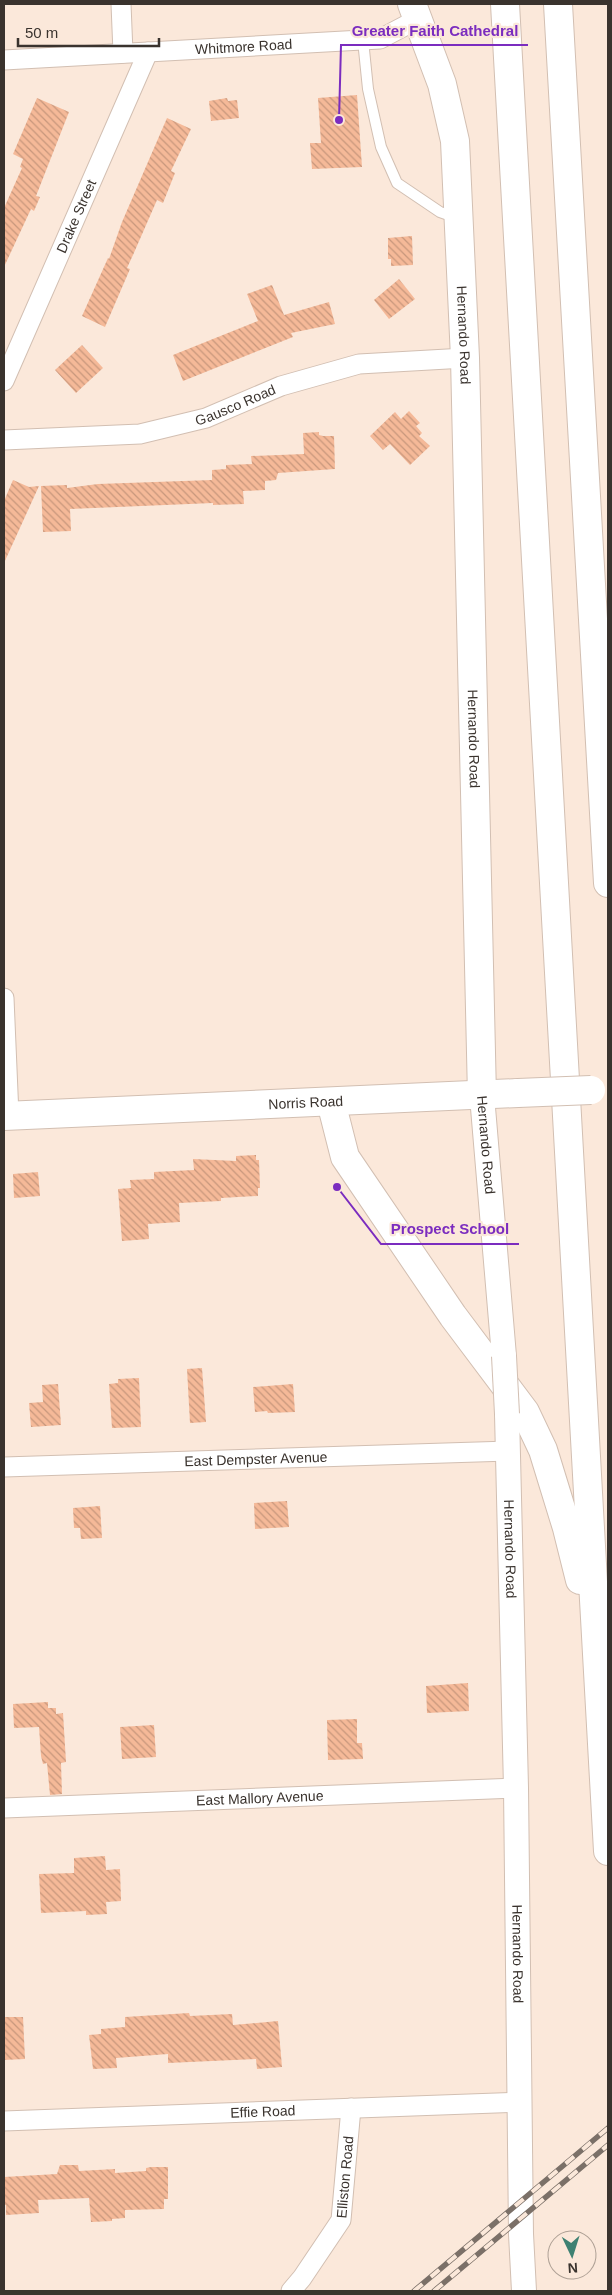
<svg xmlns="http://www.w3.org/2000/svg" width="612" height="2295" viewBox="0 0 612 2295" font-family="Arial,sans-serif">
<defs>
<pattern id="building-back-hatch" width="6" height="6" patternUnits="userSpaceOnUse" patternTransform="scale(1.25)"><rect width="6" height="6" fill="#f5b998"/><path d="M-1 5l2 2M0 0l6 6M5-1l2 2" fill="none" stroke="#c7977c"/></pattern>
</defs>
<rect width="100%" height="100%" fill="#fbe8da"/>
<g fill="url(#building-back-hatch)">
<path d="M357 95 362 167 312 169 310 143H321L318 98Z"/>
<path d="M37 98 69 112 38 191 36 196 40 197 34 211 31 209 4 267V208L22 168 20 167 23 159 13 154Z"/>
<path d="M227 98 228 101 237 100 239 118 211 121 209 101Z"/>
<path d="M167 118 191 129 171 171 175 173 163 203 157 200 133 255 127 268 130 269 105 327 82 316 108 258 109 259 122 222Z"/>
<path d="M412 236 413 265 391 266V259H388V238Z"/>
<path d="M399 279 415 299 389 319 374 300Z"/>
<path d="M272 285 284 315 329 302 335 324 291 333 293 337 183 381 173 355 258 321 247 294Z"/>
<path d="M82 345 103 368 76 393 55 370Z"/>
<path d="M409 411 420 423 416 426 422 433 419 436 430 446 410 465 390 444 383 450 370 436 395 412 401 419Z"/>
<path d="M319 432V435L323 436H334L335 469 278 473 276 480 265 481V490L243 491 244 504 213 505V503L70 509 71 531 43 532 41 486 67 485V488L98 484 212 480V470L226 469V465L252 464 251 456 304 454 303 433Z"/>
<path d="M13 480 29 487 39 486 4 563V501Z"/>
<path d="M256 1155V1160H259L260 1188H258V1196L221 1198V1201L179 1203 180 1222 148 1224 149 1239 122 1241 118 1189 131 1188 130 1180 154 1179V1172L194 1170 193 1159 236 1161V1156Z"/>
<path d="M38 1172 40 1196 14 1198 13 1174Z"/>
<path d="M202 1368 206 1422 190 1423 187 1369Z"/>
<path d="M139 1378 141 1427 112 1428 109 1384 118 1383V1379Z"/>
<path d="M58 1384 61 1425 31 1427 29 1403 43 1402 42 1385Z"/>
<path d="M293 1384 295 1412 268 1413 267 1411 255 1412 253 1387Z"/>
<path d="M287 1501 289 1527 255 1529 254 1503Z"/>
<path d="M100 1506 102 1538 81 1539 80 1528H74L73 1508Z"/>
<path d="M468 1683 469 1711 427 1713 426 1686Z"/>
<path d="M48 1702V1708H56V1714L63 1713 66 1762 61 1763 62 1794 50 1795 47 1763 43 1764 41 1756 39 1727 14 1728 13 1704Z"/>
<path d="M357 1719V1743H362L363 1759 328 1760 327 1720Z"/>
<path d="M154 1725 156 1757 122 1759 120 1727Z"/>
<path d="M105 1856 106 1870 120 1869 121 1901 106 1902 107 1914 86 1915V1911L41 1913 39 1874 74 1873V1858Z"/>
<path d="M189 2013 190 2016 232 2014 233 2025 278 2021 282 2067 257 2069 256 2059 168 2063V2054L116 2058 117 2068 93 2069 89 2035 101 2034V2029L125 2027V2017Z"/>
<path d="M4 2017H23L25 2059 4 2060Z"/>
<path d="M60 2165H78L79 2171 115 2169V2173L146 2171V2168L151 2167H168V2199H164V2209L125 2210V2218L112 2219V2221L91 2222 89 2198 38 2200 39 2213 6 2215V2205H4V2177L57 2174Z"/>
</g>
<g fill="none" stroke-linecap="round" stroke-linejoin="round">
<g stroke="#d2bfb2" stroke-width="12">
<path id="service" d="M363 40 368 89 381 147 397 183 440 212 457 218"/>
</g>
<g stroke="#d2bfb2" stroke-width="21">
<g id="minor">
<path d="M121 4 123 53"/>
<path id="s1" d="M4 60 380 39 418 19"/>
<path id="s2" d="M4 381 148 52"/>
<path id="s3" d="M4 440 140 434 206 418 281 386 359 364 465 358"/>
<path d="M4 998 9 1116"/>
<path id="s4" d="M4 1467 509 1451"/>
<path id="s5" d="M4 1808 516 1788"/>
<path id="s6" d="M4 2121 521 2102"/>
<path id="s7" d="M291 2291 302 2278 341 2220 351 2108"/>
</g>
</g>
<g stroke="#d2bfb2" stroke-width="26">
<g id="tertiary">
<path id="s8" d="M482 1096 504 1356"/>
<path id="s9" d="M507 1414 516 1788 521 2234 524 2291"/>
</g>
</g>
<g stroke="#d2bfb2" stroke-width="30">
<g id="secondary">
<path id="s10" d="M412 4 442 84 455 141 465 358 482 1096"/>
<path id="s11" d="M4 1116 518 1093"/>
</g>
</g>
<g stroke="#d2bfb2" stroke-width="30">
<g id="motorway">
<path d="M505 4 608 1851"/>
<path d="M558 4 608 883"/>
<path d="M331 1102 345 1157 453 1316 525 1412 543 1450 567 1528 580 1580"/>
</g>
</g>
<use href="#service" stroke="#fff" stroke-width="10"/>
<use href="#minor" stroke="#fff" stroke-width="19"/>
<use href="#tertiary" stroke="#fff" stroke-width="24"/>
<use href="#secondary" stroke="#fff" stroke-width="28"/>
<use href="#motorway" stroke="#fff" stroke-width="28"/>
<g stroke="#7b7068" stroke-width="5.5">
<g id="rail">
<path d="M414 2291 608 2128"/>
<path d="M434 2291 608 2145"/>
</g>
</g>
<use href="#rail" stroke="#fbe8da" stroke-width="4" stroke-dasharray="11" stroke-linecap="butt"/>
<g stroke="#d2bfb2" stroke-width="26" stroke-linecap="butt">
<path id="tertiary-bridge" d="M504 1356 507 1414"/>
</g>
<g stroke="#d2bfb2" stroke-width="30" stroke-linecap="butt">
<path id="secondary-bridge" d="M518 1093 591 1090"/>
</g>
<use href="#tertiary-bridge" stroke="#fff" stroke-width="24"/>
<use href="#secondary-bridge" stroke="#fff" stroke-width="28"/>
</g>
<g text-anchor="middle" stroke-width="4.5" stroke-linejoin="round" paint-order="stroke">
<g font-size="14" fill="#3a332e" stroke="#fbe8da">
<text dy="5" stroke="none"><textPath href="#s1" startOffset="240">Whitmore Road</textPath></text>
<text dy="5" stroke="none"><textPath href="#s2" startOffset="180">Drake Street</textPath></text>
<text dy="5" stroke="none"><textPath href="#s10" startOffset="338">Hernando Road</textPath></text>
<text dy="5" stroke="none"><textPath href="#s3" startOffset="236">Gausco Road</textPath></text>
<text dy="5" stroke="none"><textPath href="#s10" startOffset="742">Hernando Road</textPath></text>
<text dy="5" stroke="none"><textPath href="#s11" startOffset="302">Norris Road</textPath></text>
<text dy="5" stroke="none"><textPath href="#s8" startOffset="49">Hernando Road</textPath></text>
<text dy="5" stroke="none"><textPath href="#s4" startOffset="252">East Dempster Avenue</textPath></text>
<text dy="5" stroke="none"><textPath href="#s9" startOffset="135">Hernando Road</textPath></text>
<text dy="5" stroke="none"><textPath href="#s5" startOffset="256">East Mallory Avenue</textPath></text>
<text dy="5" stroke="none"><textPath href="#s9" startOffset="540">Hernando Road</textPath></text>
<text dy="5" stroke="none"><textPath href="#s6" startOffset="259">Effie Road</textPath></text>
<text dy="5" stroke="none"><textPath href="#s7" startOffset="130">Elliston Road</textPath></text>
</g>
</g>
<path fill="none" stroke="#7b2cbf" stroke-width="2" d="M339 120L341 45H528M337 1187L381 1244H519"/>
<g fill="#7b2cbf" stroke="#fbe8da" stroke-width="2">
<circle cx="339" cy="120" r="5"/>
<circle cx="337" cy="1187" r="5"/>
</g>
<g font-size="15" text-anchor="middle" font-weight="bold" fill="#7b2cbf" stroke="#fbe8da" stroke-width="4.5" stroke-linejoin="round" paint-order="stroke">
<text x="435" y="36">Greater Faith Cathedral</text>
<text x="450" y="1234">Prospect School</text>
</g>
<rect width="612" height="2295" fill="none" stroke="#3a332e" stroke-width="10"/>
<g transform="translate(572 2255) rotate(176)"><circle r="24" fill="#fbe8da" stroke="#aea095"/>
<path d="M0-4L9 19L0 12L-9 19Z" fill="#3e8172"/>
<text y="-8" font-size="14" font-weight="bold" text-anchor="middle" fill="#3a332e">N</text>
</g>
<path d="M18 38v8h141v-8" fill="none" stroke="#3a332e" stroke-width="2.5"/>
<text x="25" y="38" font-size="15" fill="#3a332e" stroke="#fbe8da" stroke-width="4" paint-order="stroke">50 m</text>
</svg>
